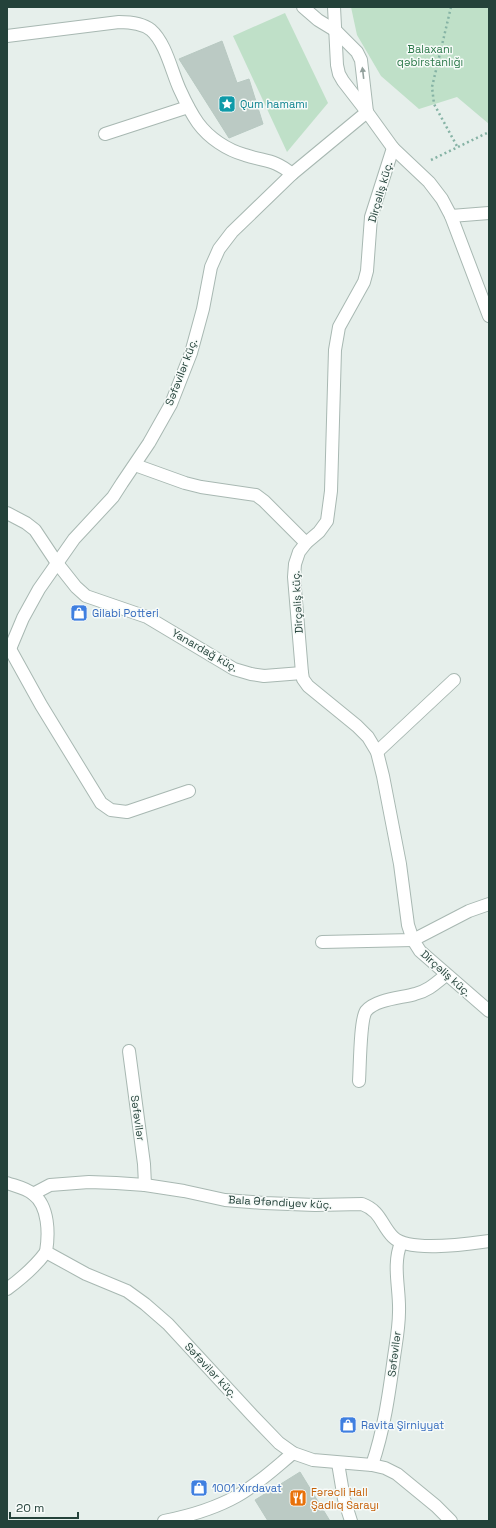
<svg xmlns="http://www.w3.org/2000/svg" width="496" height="1528" viewBox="0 0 496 1528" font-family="'Space Grotesk',sans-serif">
<rect width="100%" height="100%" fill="#e6efeb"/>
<g fill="#bfe0c8">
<path d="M351 7H489V124L457 97 419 109 381 76 357 35Z"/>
<path d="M285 13 328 103 287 152 233 36Z"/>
</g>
<g fill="#bbcac4" stroke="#b8c9c2">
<path d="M222 41 237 83 249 79 263 124 229 138 179 59Z"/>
<path d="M300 1472 330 1521H268L255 1500Z"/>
</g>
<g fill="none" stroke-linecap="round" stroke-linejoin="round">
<g stroke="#a8b8b2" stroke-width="14">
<g id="minor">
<path d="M303 7 318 20 336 31"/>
<path d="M7 36 119 22C130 22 142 23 151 30 166 43 172 73 180 90 185 101 191 113 198 123 209 138 227 150 245 155 266 162 274 159 292 174"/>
<path d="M105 134 188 107"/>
<path d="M393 148 371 217 367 271 364 282 339 327 335 350 331 491 327 521 319 532 306 543 299 552 295 564 294 577 302 673 303 679 308 686 357 726 368 737 377 752 383 776 400 864 408 925 413 940 420 951 489 1011"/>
<path d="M451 216 489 213"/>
<path d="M135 465 185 483 201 487 256 495 264 501 306 543"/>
<path d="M7 513 26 523 35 530 57 563 76 587 86 596 147 617 234 669 251 674 264 676 302 673"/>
<path d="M10 649 41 705 101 803 111 810 127 812 189 791"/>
<path d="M7 652 10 649 23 618 39 589 74 539 113 497 122 483 149 443 171 404 191 353 203 309 211 267 219 249 232 232 292 174 367 112"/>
<path d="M377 752 454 680"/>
<path d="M322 942 413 940 469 911 489 904"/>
<path d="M129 1051 144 1164 145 1185"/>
<path d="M359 1081C360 1067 360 1020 366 1011 376 999 402 998 415 994 428 991 436 983 446 975"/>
<path d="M7 1183C15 1186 26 1188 33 1194 49 1206 49 1234 46 1252L86 1274 127 1291 145 1304 168 1324 252 1415 279 1443 293 1453 313 1460 372 1465 385 1468 397 1474 436 1506 451 1521"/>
<path d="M33 1194 50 1185 89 1182 116 1183 145 1185 184 1191 225 1200 264 1203 315 1205 362 1204C381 1211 381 1225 393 1237 409 1253 467 1244 489 1241"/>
<path d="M7 1289C22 1278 35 1267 46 1252"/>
<path d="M338 1463 344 1499 351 1521"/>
<path d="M372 1465C384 1430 389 1394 394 1357 396 1343 399 1327 399 1312 400 1289 392 1265 401 1243"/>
<path d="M164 1521C189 1516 214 1509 237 1496 257 1485 275 1468 293 1453"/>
</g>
</g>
<g stroke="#a8b8b2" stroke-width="14">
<g id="tertiary">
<path d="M334 7 337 65 339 74 343 81 367 112 393 148 429 182 442 199 451 216 489 316"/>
<path d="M336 31 357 52 361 60 367 112"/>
</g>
</g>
<g stroke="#86b3a5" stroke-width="2.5" stroke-dasharray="2 3" stroke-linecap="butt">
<path d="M451 7 432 87 434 104 458 148"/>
<path d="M431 160 489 132"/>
</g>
<use href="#minor" stroke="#fff" stroke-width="12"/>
<use href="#tertiary" stroke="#fff" stroke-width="12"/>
</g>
<defs><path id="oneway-solid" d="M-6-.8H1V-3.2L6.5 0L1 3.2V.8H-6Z"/></defs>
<use fill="#92a09c" href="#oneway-solid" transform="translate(363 73) rotate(-97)"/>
<defs>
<g id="sight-square" transform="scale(0.9)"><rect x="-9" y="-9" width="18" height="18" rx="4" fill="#0f9aa8" stroke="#f7fbf9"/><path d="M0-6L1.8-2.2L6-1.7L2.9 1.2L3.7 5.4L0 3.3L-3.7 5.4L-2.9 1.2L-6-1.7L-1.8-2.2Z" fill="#fff"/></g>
<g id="shop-square" transform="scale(0.9)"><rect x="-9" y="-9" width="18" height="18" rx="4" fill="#3f7fe0" stroke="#f7fbf9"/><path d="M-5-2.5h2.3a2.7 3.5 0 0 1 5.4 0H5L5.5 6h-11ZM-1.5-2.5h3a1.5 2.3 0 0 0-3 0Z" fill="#fff"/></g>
<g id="restaurant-square" transform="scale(0.9)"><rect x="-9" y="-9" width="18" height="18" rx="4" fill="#e8710a" stroke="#f7fbf9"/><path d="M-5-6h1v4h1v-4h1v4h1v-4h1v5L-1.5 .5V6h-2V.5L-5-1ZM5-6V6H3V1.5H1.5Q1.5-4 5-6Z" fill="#fff"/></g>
</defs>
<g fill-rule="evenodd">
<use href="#sight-square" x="227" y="104"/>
<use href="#shop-square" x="79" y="613"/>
<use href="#shop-square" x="348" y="1425"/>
<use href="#shop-square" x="199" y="1488"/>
<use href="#restaurant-square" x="298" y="1498"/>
</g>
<g text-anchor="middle" stroke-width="3" stroke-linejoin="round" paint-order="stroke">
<g font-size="11" fill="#2d7a4b" stroke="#f7fbf9">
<text x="430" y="53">Balaxanı<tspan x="430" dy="13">qəbirstanlığı</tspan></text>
</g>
<g font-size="11" fill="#0d838f" stroke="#f7fbf9" text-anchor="start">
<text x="240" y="108">Qum hamamı</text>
</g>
<g font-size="11" fill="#24423a" stroke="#f7fbf9">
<text transform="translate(380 192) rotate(-74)" y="4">Dirçəliş küç.</text>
<text transform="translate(181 372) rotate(-69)" y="4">Səfəvilər küç.</text>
<text transform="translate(297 602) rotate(-93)" y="4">Dirçəliş küç.</text>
<text transform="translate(205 650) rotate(30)" y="4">Yanardağ küç.</text>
<text transform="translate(446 973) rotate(42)" y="4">Dirçəliş küç.</text>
<text transform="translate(138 1118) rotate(82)" y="4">Səfəvilər</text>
<text transform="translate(280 1202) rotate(3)" y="4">Bala Əfəndiyev küç.</text>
<text transform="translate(394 1354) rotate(-83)" y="4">Səfəvilər</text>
<text transform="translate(211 1370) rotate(47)" y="4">Səfəvilər küç.</text>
</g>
<g font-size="11" fill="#366cbe" stroke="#f7fbf9" text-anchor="start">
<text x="92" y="617">Gilabi Potteri</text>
<text x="361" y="1429">Ravita Şirniyyat</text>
<text x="212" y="1492">1001 Xırdavat</text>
</g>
<g font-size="11" fill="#c56008" stroke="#f7fbf9" text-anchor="start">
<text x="311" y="1496">Fərəcli Hall<tspan x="311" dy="13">Şadlıq Sarayı</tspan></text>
</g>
</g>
<rect width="496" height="1528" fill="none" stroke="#24423a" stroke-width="16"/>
<path d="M10 1512v6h68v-6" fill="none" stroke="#24423a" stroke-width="2"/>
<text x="16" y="1512" font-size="12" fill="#24423a" stroke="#f7fbf9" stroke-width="3" paint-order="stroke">20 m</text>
</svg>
